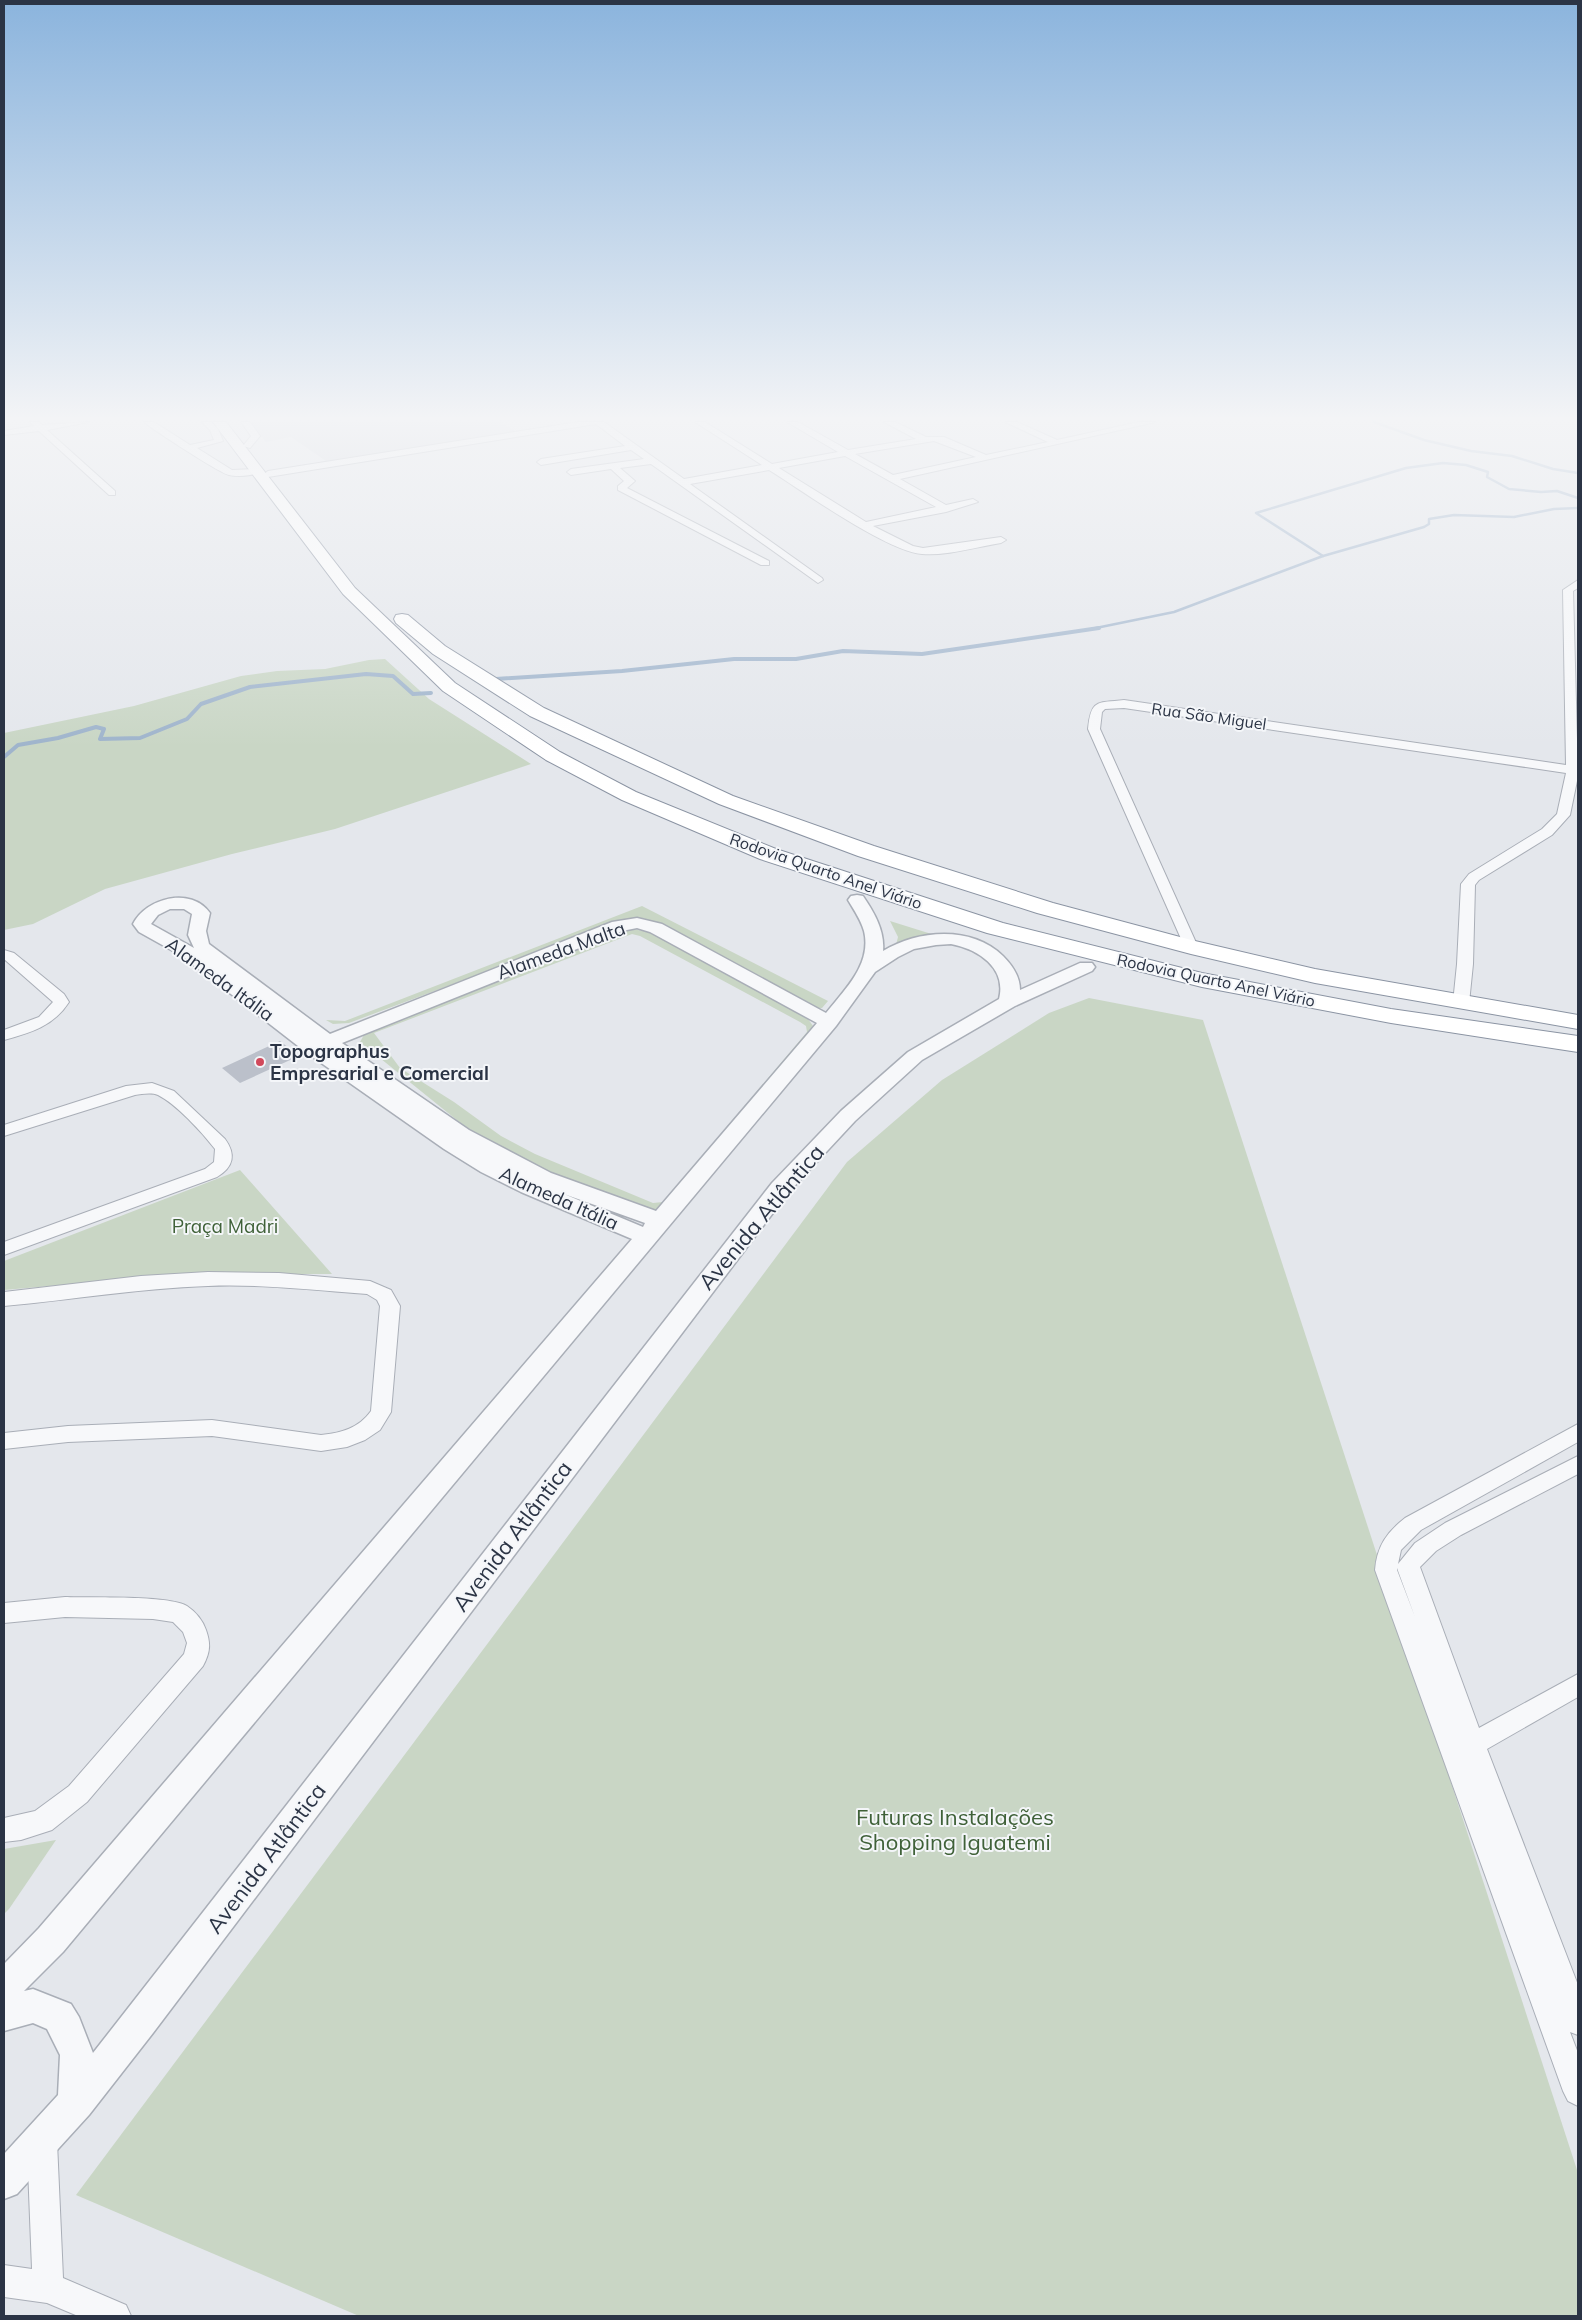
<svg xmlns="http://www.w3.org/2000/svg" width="1582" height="2320" viewBox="0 0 1582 2320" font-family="Mulish,sans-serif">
<rect width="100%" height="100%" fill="#e4e7ec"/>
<path fill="#d2d6de" d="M250 422H500L517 432 326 461 291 437 266 442Z"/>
<g fill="#c9d6c5" fill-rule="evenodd">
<path d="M385 659 429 699 531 764 335 829 232 854 105 889 33 924 4 930V733L134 706 241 676 277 671 325 669 369 660Z"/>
<path d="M642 906 828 1001 822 1008H815L661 925 643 918H629L349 1023 333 1024 326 1020 345 1021Z"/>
<path d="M890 921 941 937 896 945 898 937Z"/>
<path d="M632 929 649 932 806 1016 813 1026 663 1215 575 1185 489 1146 360 1042 365 1033 621 930ZM632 934 640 936 800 1022 806 1026 807 1032 663 1202 653 1203 535 1154 501 1136 454 1102 400 1068 374 1033Z"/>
<path d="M1089 998 1203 1020 1578 2173V2316H359L76 2195 847 1162 942 1080 1049 1013Z"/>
<path d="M240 1170 332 1274H188L4 1290V1261Z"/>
<path d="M56 1840 9 1909 4 1914V1849Z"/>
</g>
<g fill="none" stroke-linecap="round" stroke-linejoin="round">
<g stroke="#9fb4cc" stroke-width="2.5">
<path d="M1374 422 1424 440 1471 451 1512 456 1553 469 1578 473"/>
<path d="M1323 556 1256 513 1406 468 1443 463 1466 465 1488 472 1487 477 1509 489 1541 492 1557 491 1578 498"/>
<path d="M1091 629 1174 612 1323 556 1424 527 1429 524V519L1454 515 1514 517 1554 509 1578 508"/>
</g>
<g stroke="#9fb4cc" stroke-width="4">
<path d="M496 679 622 671 734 659H796L843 651 922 654 1099 628"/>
<path d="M4 757 18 745 58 738 96 727 104 729 100 739 140 738 187 719 201 704 250 687 366 674 393 676 413 694 431 693"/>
</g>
</g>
<path fill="#bbc0ca" d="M280 1041 299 1056 240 1083 222 1068Z"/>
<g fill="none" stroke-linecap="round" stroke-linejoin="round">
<g stroke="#a9aeb7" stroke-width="2">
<g id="minor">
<path d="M30 422H39L42 425 89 422 47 430 115 491V495H109L39 431 4 435V431L34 426Z"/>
<path d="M144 422H154L190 445 214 440 210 430 202 422H211L218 429 223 441 197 448 232 470 255 469 259 472C254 476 237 477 229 475 221 474 152 429 144 422Z"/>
<path d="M241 422H250L260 436 250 448 243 446 251 436Z"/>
<path d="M578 422H604L684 479 762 465 695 422H705L772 464 838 452 787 422H798L848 450 916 439 884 422H895L926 437H944L986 455 1048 442 1005 422H1017L1057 440 1139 422H1156L900 479 946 505 973 499 978 502 946 512 873 526 913 546 923 548 1001 537 1006 540 1001 543C976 547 947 556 922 554 886 551 803 491 769 470L690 484 822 578 823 580 818 583 651 464 620 468 635 481 627 488 769 561V565H761L618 490V486L624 481 611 469 571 475 567 472 571 469 644 459 631 450 541 465 537 462 541 459 625 446 596 424 268 477 264 474 268 471ZM934 441 976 457 893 475 855 454ZM845 456 936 507 866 522 779 468Z"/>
<path d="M1578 580V588L1573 591 1578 776 1570 815 1552 835 1479 880 1475 885 1473 964 1469 1003 1466 1006H1456L1453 1003 1457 964 1461 884 1469 874 1542 829 1557 814 1566 773 1124 708 1105 709 1102 712 1100 729 1198 947 1196 950H1186L1088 729C1091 699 1097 703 1124 700L1566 765 1563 590Z"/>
<path d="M4 950 14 953 64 994 69 1002C54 1026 30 1033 4 1040V1030L39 1017 53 1002 4 959Z"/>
<path d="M152 1083 174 1091 225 1139C236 1154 234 1167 217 1177L4 1255V1242L205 1169 214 1162 215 1149C202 1132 176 1104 158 1095 151 1092 142 1094 135 1095L4 1136V1125L126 1086Z"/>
<path d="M208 1272 279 1273 370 1281 391 1290 400 1306 391 1412 380 1430 365 1440 347 1447 321 1451 212 1436 68 1442 4 1449V1433L68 1426 212 1420 321 1435C341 1433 359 1428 371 1411L380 1306 377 1300 367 1294C314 1290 261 1284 208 1286 139 1288 72 1300 4 1306V1292L141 1276Z"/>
<path d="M1578 1424V1442L1421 1530 1401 1550 1398 1564 1415 1543 1445 1523 1578 1456V1474L1461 1535 1436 1551 1420 1567 1479 1728 1578 1674V1697L1487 1749 1578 1985V2035L1570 2032 1578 2053V2106L1568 2101 1563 2091 1375 1570C1377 1546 1387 1532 1405 1518ZM1397 1568 1415 1617 1397 1570Z"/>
<path d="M65 1597C90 1598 169 1595 187 1606 196 1612 203 1621 206 1630 211 1644 210 1653 203 1666L87 1802 52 1830 21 1840 4 1842V1818L35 1811 69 1786 184 1654 187 1643 183 1632 173 1622 153 1619 65 1617 4 1623V1603Z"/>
<path d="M42 2127 53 2131 57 2142 63 2278 126 2305 131 2316H78L47 2303 4 2297V2265L32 2269 27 2142 31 2131Z"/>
</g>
</g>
<g stroke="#a9aeb7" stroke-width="3">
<path id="tertiary" d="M857 895 863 896C874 912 885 931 883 951 918 930 971 925 1003 956 1012 965 1020 976 1020 990L1080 963H1092L1095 967 1092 971 1015 1006 922 1060 855 1121 788 1193 153 2033 89 2115 17 2194 4 2199V2154L58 2095 60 2055 47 2029 33 2023 4 2031V1964L39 1928 632 1239 521 1192 481 1172 444 1149 307 1053 182 956 139 932 133 924C146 898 191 886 210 913L206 931 209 944 330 1034 612 922 637 918 662 924 826 1013C845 989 872 964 864 931 861 920 854 910 848 900L851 896ZM170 909H184L192 914 188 935 194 948 151 924 158 915ZM637 928 650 932 817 1023 656 1211 551 1173 469 1130 342 1043 622 931ZM951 944C978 949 1007 968 999 999L908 1052 841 1111 772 1183 93 2053 79 2017 71 2004 33 1989 24 1991 63 1952 836 1026 875 972 898 957 914 949 936 945ZM564 1194 645 1223 643 1227Z"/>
</g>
<g stroke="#8b94a3" stroke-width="2">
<g id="trunk">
<path d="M213 422H226L355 588 455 683 560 752 636 792 776 849 1003 923 1202 973 1391 1009 1578 1036V1052L1391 1023 1202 987 987 933 760 859 622 800 546 760 443 691 343 594Z"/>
<path d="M402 614 408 615 445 646 544 708 733 796 874 846 1053 903 1195 941 1315 969 1578 1015V1029L1315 983 1191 954 1037 913 858 856 719 804 530 716 433 654 396 623 394 619 396 615Z"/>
</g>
</g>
<use href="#minor" fill="#f7f8fa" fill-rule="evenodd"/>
<use href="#tertiary" fill="#f7f8fa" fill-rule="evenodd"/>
<use href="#trunk" fill="#fff" fill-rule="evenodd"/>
</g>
<linearGradient id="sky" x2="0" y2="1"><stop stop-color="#8bb4dd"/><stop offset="0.56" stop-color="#f3f4f6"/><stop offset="1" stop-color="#f3f4f6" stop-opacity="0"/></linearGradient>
<rect width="1582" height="747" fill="url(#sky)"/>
<circle fill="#d1495b" stroke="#f4f6f9" stroke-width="2" cx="260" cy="1062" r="5"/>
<g text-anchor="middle" stroke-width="4" stroke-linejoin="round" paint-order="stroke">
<g font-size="16" fill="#2b3445" stroke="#f4f6f9">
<text transform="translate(1209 716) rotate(8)" y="6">Rua São Miguel</text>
<text transform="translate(826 871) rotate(19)" y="6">Rodovia Quarto Anel Viário</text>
<text transform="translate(1216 980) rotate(12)" y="6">Rodovia Quarto Anel Viário</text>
</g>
<g font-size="19" fill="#2b3445" stroke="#f4f6f9">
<text transform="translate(561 950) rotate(-20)" y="7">Alameda Malta</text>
<text transform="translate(220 979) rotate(36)" y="7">Alameda Itália</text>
<text transform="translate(559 1198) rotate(24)" y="7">Alameda Itália</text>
</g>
<g font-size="19" font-weight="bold" fill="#2b3445" stroke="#f4f6f9" text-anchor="start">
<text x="270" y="1058">Topographus<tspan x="270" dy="22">Empresarial e Comercial</tspan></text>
</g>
<g font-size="19" fill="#3f6138" stroke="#f4f6f9">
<text x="225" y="1233">Praça Madri</text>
</g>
<g font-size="22" fill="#2b3445" stroke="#f4f6f9">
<text transform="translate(761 1217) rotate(-50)" y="8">Avenida Atlântica</text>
<text transform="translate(512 1536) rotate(-53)" y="8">Avenida Atlântica</text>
<text transform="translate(266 1858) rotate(-53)" y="8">Avenida Atlântica</text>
</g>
<g font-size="22" fill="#3f6138" stroke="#f4f6f9">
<text x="955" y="1825">Futuras Instalações<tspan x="955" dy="25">Shopping Iguatemi</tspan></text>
</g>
</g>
<rect width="1582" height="2320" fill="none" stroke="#2b3445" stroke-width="10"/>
</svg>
